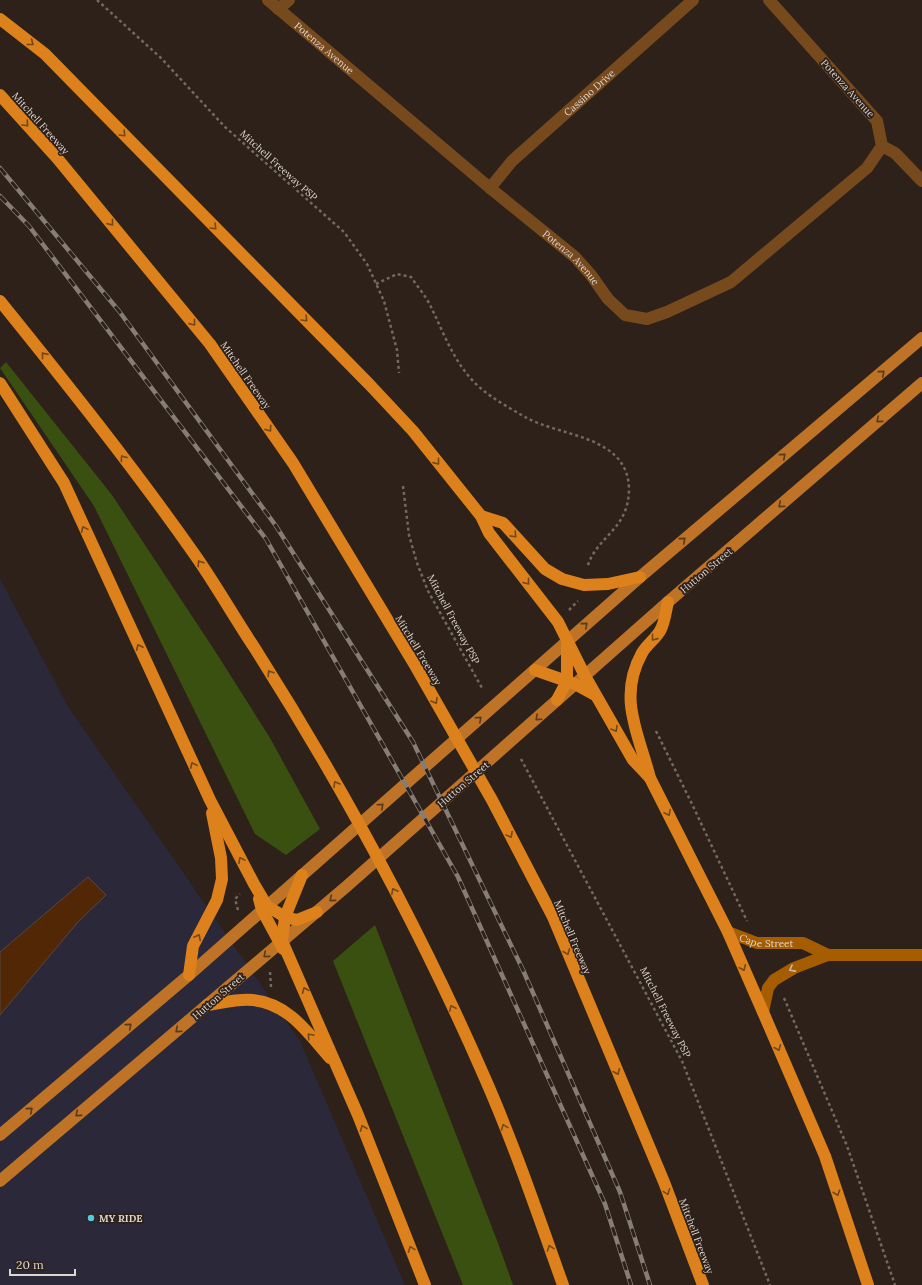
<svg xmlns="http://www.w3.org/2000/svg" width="922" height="1285" viewBox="0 0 922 1285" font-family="Lora,serif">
<rect width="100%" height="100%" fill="#2d2119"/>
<path fill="#2b2839" d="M0 579 69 708 300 1041 405 1285H0Z"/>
<g fill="#3a5011">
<path d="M6 362 112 495 215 651 270 738 320 829 286 855 255 834 94 506 0 368Z"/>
<path d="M375 925 498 1243 513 1285H463L333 961Z"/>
</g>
<path fill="#522705" stroke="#554840" d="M88 877 106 895 78 922 0 1015V952Z"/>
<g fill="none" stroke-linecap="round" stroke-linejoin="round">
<g stroke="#746962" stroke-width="2.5" stroke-dasharray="3 3" stroke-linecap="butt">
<path d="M97 0 161 58 225 127 344 232 367 264 384 301 397 350 399 373"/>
<path d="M376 284 397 274 411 277C417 286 425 295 430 305 443 331 453 361 475 383 489 397 508 407 525 417 560 437 629 435 629 490 628 531 596 536 587 568"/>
<path d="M403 486 409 535 417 563 428 591 482 688"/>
<path d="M569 610 578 601"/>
<path d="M656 731 692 804 747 921"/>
<path d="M521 759 682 1061 770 1285"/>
<path d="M238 910 235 899 240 894"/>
<path d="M270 972 271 987"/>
<path d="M784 998 847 1146 895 1285"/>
</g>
<g stroke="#774a1e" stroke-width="12">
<path id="s1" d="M268 0 490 188 575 257 591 275 608 299 625 315 647 319 667 312 731 282 867 168 882 146 877 121 769 0"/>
<path d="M278 9 289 0"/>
<path d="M882 146 895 153 922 181"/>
<path id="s2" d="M490 188 512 161 693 0"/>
</g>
<g stroke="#a65d00" stroke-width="12">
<path id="s3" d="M728 932 757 943H803L828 955"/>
<path d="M763 1012 768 988 774 980 794 968 828 955H922"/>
</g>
<g stroke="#be7326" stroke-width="12">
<path d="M0 1135 189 975 640 577 922 338"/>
<path d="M0 1181 347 886 668 602 922 383"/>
</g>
<g stroke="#dc811c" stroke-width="12">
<path d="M0 19 45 54 369 384 413 431 481 516 489 533 558 622 585 676 633 760 650 778"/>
<path d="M0 95 57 158 210 344 293 463 416 667 492 800 553 917 664 1182 703 1285"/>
<path d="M0 301C67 384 134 468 195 555 216 585 234 617 254 647 341 784 419 927 484 1076 514 1144 538 1215 563 1285"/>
<path d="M0 383 64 483 210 800 254 884 267 906 285 917 297 920 317 912"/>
<path d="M481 516 503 523 545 569 562 579 584 585 608 584 640 577"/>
<path d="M668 602C666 610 665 621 661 629 657 638 647 644 642 653 617 698 639 734 650 778L728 932 763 1012 825 1156 868 1285"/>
<path d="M535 670 575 684 595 695"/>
<path d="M557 700 567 681V645"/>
<path d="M302 875 285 917 282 941 358 1115 425 1285"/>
<path d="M259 899 262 910 283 949"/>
<path d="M189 975 193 946 217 900 222 879 221 858 212 813"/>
<path d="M207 1005C222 1003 239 998 253 1000 289 1004 308 1033 330 1058"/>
</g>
<g stroke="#867d76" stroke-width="4.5">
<g id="rail">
<path d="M0 168 119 311 276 526 413 742 523 970 620 1192 650 1285"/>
<path d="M0 196 29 226 266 539 458 877 605 1204 631 1285"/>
</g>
</g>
<use href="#rail" stroke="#2d2119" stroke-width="3" stroke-dasharray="9" stroke-linecap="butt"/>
</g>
<defs><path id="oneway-chevron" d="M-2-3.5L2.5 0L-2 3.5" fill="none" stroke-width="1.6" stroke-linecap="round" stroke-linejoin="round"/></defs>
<g stroke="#73471a">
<use href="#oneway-chevron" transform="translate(31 43) rotate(38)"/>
<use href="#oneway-chevron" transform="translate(26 124) rotate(47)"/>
<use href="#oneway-chevron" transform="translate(123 134) rotate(46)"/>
<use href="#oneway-chevron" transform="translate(111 223) rotate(51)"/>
<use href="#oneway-chevron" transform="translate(214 227) rotate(45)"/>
<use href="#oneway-chevron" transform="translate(305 319) rotate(45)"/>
<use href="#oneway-chevron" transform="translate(193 323) rotate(51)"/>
<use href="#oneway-chevron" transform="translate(44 355) rotate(-129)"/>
<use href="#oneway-chevron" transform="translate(269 429) rotate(55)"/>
<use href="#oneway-chevron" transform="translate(123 458) rotate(-126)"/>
<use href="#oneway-chevron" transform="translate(437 462) rotate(51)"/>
<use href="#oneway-chevron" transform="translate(84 529) rotate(-114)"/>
<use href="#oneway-chevron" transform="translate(514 535) rotate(47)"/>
<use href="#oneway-chevron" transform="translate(200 563) rotate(-123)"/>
<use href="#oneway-chevron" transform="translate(527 582) rotate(52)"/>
<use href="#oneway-chevron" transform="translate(654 638) rotate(129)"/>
<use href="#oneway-chevron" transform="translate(139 647) rotate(-115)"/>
<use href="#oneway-chevron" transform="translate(270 673) rotate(-123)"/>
<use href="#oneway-chevron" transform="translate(435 701) rotate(60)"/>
<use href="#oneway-chevron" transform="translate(615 729) rotate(60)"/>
<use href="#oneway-chevron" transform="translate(193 765) rotate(-115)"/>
<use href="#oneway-chevron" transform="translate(336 784) rotate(-120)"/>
<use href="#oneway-chevron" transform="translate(668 813) rotate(63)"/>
<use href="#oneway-chevron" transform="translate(510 835) rotate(62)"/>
<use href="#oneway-chevron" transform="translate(241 860) rotate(-118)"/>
<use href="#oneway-chevron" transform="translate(394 891) rotate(-117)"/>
<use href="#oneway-chevron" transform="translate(198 937) rotate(-63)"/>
<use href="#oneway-chevron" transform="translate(567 952) rotate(68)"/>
<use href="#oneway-chevron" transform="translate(743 968) rotate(66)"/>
<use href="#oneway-chevron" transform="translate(305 990) rotate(-113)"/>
<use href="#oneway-chevron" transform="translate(452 1008) rotate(-115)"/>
<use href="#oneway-chevron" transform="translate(310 1036) rotate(-133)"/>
<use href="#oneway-chevron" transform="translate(778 1048) rotate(67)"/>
<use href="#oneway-chevron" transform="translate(617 1072) rotate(67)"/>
<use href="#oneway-chevron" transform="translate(504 1127) rotate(-111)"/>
<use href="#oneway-chevron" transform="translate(363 1128) rotate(-112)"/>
<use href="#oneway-chevron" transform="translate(667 1192) rotate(69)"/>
<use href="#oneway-chevron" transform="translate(837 1193) rotate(71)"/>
<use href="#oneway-chevron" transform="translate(550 1248) rotate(-110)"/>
<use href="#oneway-chevron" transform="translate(411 1249) rotate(-111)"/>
</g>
<g stroke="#583a1d">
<use href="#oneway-chevron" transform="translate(882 373) rotate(-40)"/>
<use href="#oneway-chevron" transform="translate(879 420) rotate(139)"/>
<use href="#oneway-chevron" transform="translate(783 456) rotate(-40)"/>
<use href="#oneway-chevron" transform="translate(781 505) rotate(140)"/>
<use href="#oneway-chevron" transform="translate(683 540) rotate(-40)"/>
<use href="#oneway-chevron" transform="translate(585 625) rotate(-41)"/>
<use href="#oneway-chevron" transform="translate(538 718) rotate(138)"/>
<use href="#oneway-chevron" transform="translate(479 719) rotate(-42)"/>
<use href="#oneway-chevron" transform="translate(381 806) rotate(-42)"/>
<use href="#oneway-chevron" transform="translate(332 899) rotate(140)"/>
<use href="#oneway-chevron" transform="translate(266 955) rotate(139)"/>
<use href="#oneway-chevron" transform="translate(129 1026) rotate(-40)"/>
<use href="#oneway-chevron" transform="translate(178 1030) rotate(139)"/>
<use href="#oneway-chevron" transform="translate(30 1110) rotate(-40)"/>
<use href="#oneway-chevron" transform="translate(78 1114) rotate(140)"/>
</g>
<use stroke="#d0b89d" href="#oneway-chevron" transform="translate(792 969) rotate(152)"/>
<circle fill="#57c9e2" stroke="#2d2119" stroke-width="1.5" cx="91" cy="1218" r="4"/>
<g text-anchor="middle" stroke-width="3.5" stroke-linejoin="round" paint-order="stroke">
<g font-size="10" fill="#ded6d1" stroke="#2d2119">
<text dy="4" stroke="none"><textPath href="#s1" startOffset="74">Potenza Avenue</textPath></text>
<text transform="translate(848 88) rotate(48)" y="4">Potenza Avenue</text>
<text dy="4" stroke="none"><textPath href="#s2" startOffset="138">Cassino Drive</textPath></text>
<text transform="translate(41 123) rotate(48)" y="4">Mitchell Freeway</text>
<text transform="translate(279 165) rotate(42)" y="4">Mitchell Freeway PSP</text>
<text dy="4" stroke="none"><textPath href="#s1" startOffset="398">Potenza Avenue</textPath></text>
<text transform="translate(246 375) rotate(55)" y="4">Mitchell Freeway</text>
<text transform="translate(706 570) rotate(-40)" y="4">Hutton Street</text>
<text transform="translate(454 619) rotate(62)" y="4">Mitchell Freeway PSP</text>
<text transform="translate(419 650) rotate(59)" y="4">Mitchell Freeway</text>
<text transform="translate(463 784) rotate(-41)" y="4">Hutton Street</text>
<text transform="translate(573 937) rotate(67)" y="4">Mitchell Freeway</text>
<text dy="4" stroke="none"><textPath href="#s3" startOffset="40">Cape Street</textPath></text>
<text transform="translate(218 996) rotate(-41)" y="4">Hutton Street</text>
<text transform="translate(666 1012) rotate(63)" y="4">Mitchell Freeway PSP</text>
<text transform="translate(697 1236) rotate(69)" y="4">Mitchell Freeway</text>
</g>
<g font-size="10" font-weight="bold" fill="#ded6d1" stroke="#2d2119" text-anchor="start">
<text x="99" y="1222">MY RIDE</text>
</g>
</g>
<path d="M10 1269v6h65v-6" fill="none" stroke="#ded6d1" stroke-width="2"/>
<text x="16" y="1269" font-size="12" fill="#ded6d1" stroke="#2d2119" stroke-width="3" paint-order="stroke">20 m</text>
</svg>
